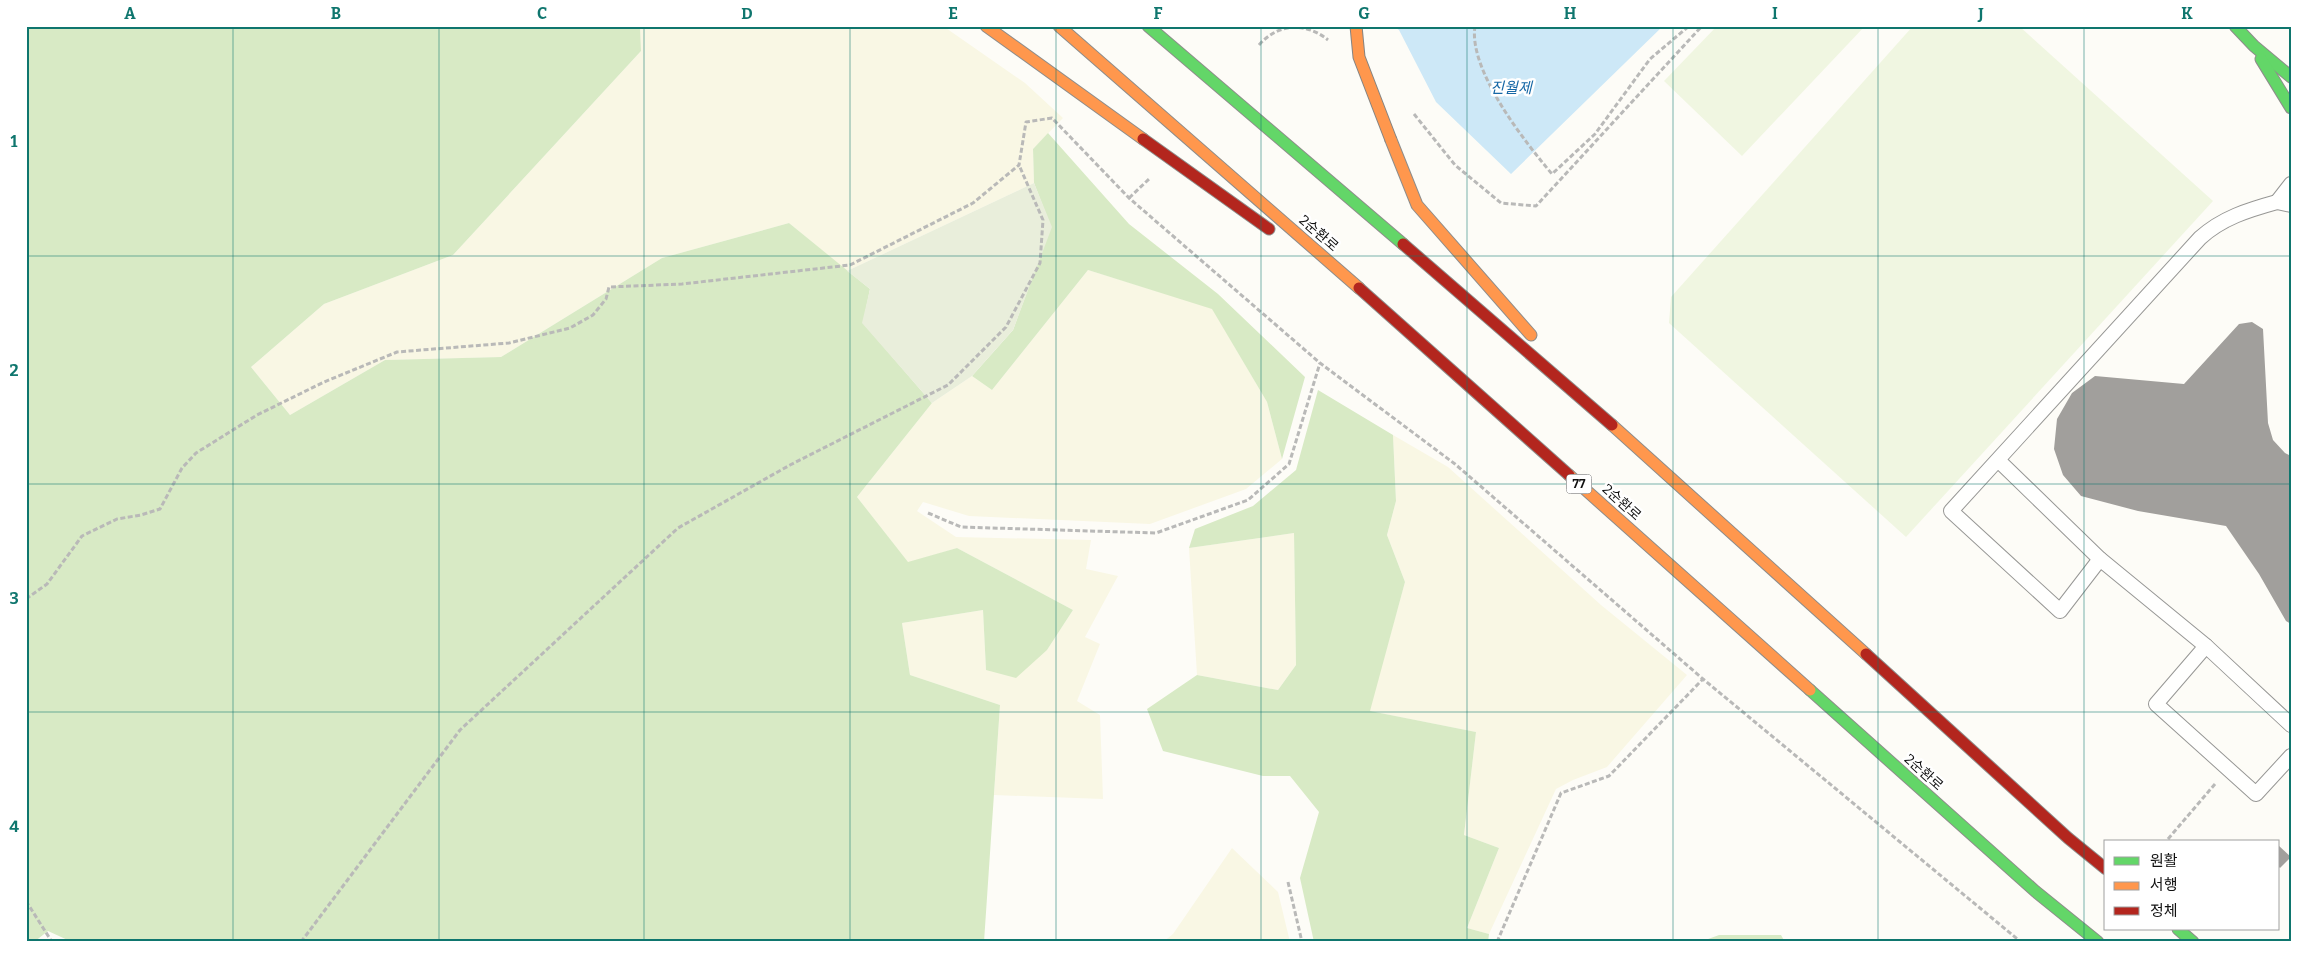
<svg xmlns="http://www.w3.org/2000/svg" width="2317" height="968" viewBox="0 0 2317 968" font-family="Bitter,'Noto Sans KR',serif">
<rect width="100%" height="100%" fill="#fdfcf7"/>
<g fill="#f9f7e4">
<path d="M640 26H943L1025 83 1063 118 1033 149 1034 183 847 271 789 223 662 258 501 357 385 360 290 415 251 367 324 304 453 255 641 51Z"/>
<path d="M1088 270 1212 308 1267 402 1282 459 1246 489 1150 524 969 516 923 502 917 511 956 537 1091 540 1086 569 1118 576 1085 637 1100 644 1077 701 1100 715 1103 799 994 795 1000 705 910 675 902 623 983 610 986 670 1047 650 1073 610 957 548 908 563 857 497 932 403 972 376 992 390Z"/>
<path d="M1393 435 1448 467 1601 605 1687 675 1607 767 1573 780 1556 789 1489 934 1467 928 1499 848 1464 835 1476 732 1369 711 1405 582 1387 535 1396 501Z"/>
<path d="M1294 533 1296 665 1278 690 1197 675 1189 548Z"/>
<path d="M1232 848 1278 892 1290 942H1163L1173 934Z"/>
</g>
<g fill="#d8eac5">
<path d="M26 26H640L641 51 453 255 324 304 251 367 290 415 385 360 501 357 662 258 789 223 870 289 863 323 932 403 857 497 908 562 957 548 1073 610 1047 650 1016 678 986 670 983 610 902 623 910 675 1000 705 984 942H72L48 931 34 942H26Z"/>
<path d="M1048 133 1129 224 1218 294 1305 377 1282 459 1267 402 1212 309 1088 270 992 390 972 376 1013 330 1051 227 1034 183 1033 149Z"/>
<path d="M1318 390 1393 435 1396 501 1387 535 1405 582 1370 711 1476 732 1464 835 1499 848 1467 928 1489 934 1488 942H1314L1300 878 1319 812 1290 776H1263L1163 751 1147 709 1197 675 1278 690 1296 665 1294 533 1189 548 1195 529 1253 506 1296 470Z"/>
<path d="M1719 935H1781L1785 942H1700Z"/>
</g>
<path fill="#e9eedb" d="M1034 183 1052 227 1013 330 972 376 932 403 862 323 870 289 847 271Z"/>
<g fill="#f0f6e1">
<path d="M1717 26H1865L1742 156 1664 81Z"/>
<path d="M1913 26H2019L2213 201 1906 537 1669 323 1671 297Z"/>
</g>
<path fill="#cde8f7" d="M1393 26H1663L1511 174 1436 102 1399 30Z"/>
<g fill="#a19f9c">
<path d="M2252 322 2263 329 2268 423 2273 440 2285 453 2291 456V624L2286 621 2259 574 2226 526 2138 511 2081 496 2063 475 2054 449 2057 419 2072 393 2095 376 2184 384 2239 324Z"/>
<path d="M2278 845 2291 857 2280 868 2278 866Z"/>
</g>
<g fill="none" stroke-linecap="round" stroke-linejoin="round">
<g stroke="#979795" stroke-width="16">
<g id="lane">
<path d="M2291 184 2277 202 2291 205"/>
<path d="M2277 202C2248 210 2222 218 2200 238L1951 511 2060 611 2100 559 2206 646 2156 704 2256 794 2291 756"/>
<path d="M1999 461 2100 559"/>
<path d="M2206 646 2291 725"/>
</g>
</g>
<g stroke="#8e8d8b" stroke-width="13">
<g id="fast">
<path d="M1148 26 1403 244"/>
<path d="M2235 26 2254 46 2291 77"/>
<path d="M2261 59 2291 108"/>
<path d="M1810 690 2035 891 2098 942"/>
<path d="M2178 929 2193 942"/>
</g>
</g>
<g stroke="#8e8d8b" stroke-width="13">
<g id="slow">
<path d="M986 26 1143 139"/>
<path d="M1059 26 1359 288"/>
<path d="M1391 140 1417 205 1531 335"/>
<path d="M1612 425 1866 654"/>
<path d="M1569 475 1810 690"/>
</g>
</g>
<g stroke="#8e8d8b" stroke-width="13">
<g id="jam">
<path d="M1143 139 1269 229"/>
<path d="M1403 244 1612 425"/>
<path d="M1359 288 1569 475"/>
<path d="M1866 654 2068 838 2106 869"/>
</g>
</g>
<g stroke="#b9b9b8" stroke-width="3" stroke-dasharray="5 2.5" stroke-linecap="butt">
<path d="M1475 26C1468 70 1525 142 1552 174L1595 134 1650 59 1689 26"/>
<path d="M1259 45C1278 23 1306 22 1328 40"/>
<path d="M1414 114 1455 165 1501 203 1536 206 1702 26"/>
<path d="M1129 198 1149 179"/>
<path d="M928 513 961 527 1156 533 1248 500 1289 464 1320 363"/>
<path d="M26 599 47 584 82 536 117 519 141 515 160 509 182 468 196 453 257 415 324 382 397 352 509 343 570 328 593 315 606 299 609 287 682 284 850 265 973 203 1019 165 1026 122 1052 118 1129 198 1320 363 1455 464 1703 679 2021 942"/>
<path d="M2168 839 2215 784"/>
<path d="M1288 882 1302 942"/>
<path d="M26 901 52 942"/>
<path d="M301 942 460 730 678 528 790 465 948 385 1006 327 1040 263 1043 220 1019 165"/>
<path d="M1497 942 1561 793 1609 776 1703 679"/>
</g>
<use href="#lane" stroke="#fffffe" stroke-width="14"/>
<use href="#fast" stroke="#63d668" stroke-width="11"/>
<use href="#slow" stroke="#ff974d" stroke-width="11"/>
<use href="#jam" stroke="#b3261e" stroke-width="11"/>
<g stroke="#858482" stroke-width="13" stroke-linecap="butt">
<path id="slow-bridge" d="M1356 26 1359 57 1391 140"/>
</g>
<use href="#slow-bridge" stroke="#ff974d" stroke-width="11"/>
</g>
<path fill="none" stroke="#0f766e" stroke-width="1" stroke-opacity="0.55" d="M233 26V942M439 26V942M644 26V942M850 26V942M1056 26V942M1261 26V942M1467 26V942M1673 26V942M1878 26V942M2084 26V942M26 256H2291M26 484H2291M26 712H2291"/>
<g text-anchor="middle" stroke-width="5" stroke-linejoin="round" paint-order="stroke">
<rect fill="#fff" stroke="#585858" stroke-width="1" x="1566.5" y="474.5" width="25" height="19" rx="4"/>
<g font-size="12" font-weight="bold" fill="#111">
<text x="1579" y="488">77</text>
</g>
<g font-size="14" fill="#111" stroke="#fff">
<text transform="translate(1319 233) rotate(41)" y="5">2순환로</text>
<text transform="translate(1622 502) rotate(42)" y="5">2순환로</text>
<text transform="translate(1924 772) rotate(42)" y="5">2순환로</text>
</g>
<g font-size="15" font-style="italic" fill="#1768a6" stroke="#fff">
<text x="1511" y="93">진월제</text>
</g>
</g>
<rect width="2317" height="968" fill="none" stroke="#ffffff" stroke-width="55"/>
<rect x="2104" y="840" width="175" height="90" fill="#ffffff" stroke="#a0a0a0"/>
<rect x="2114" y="857" width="25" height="8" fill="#63d668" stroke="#a0a0a0"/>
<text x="2150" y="866" font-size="15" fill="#111111">원활</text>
<rect x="2114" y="882" width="25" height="8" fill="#ff974d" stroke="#a0a0a0"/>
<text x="2150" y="890" font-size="15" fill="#111111">서행</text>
<rect x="2114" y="907" width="25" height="8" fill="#b3261e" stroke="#a0a0a0"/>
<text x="2150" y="916" font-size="15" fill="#111111">정체</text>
<rect x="28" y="28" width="2262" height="912" fill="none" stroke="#0f766e" stroke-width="2"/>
<g font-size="16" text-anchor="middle" font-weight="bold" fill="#0f766e">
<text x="130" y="19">A</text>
<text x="336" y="19">B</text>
<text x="542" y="19">C</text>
<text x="747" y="19">D</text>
<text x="953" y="19">E</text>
<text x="1158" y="19">F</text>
<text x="1364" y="19">G</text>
<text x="1570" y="19">H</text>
<text x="1775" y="19">I</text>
<text x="1981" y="19">J</text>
<text x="2187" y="19">K</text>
<text x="14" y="147">1</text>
<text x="14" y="376">2</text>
<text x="14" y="604">3</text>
<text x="14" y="832">4</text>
</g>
</svg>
